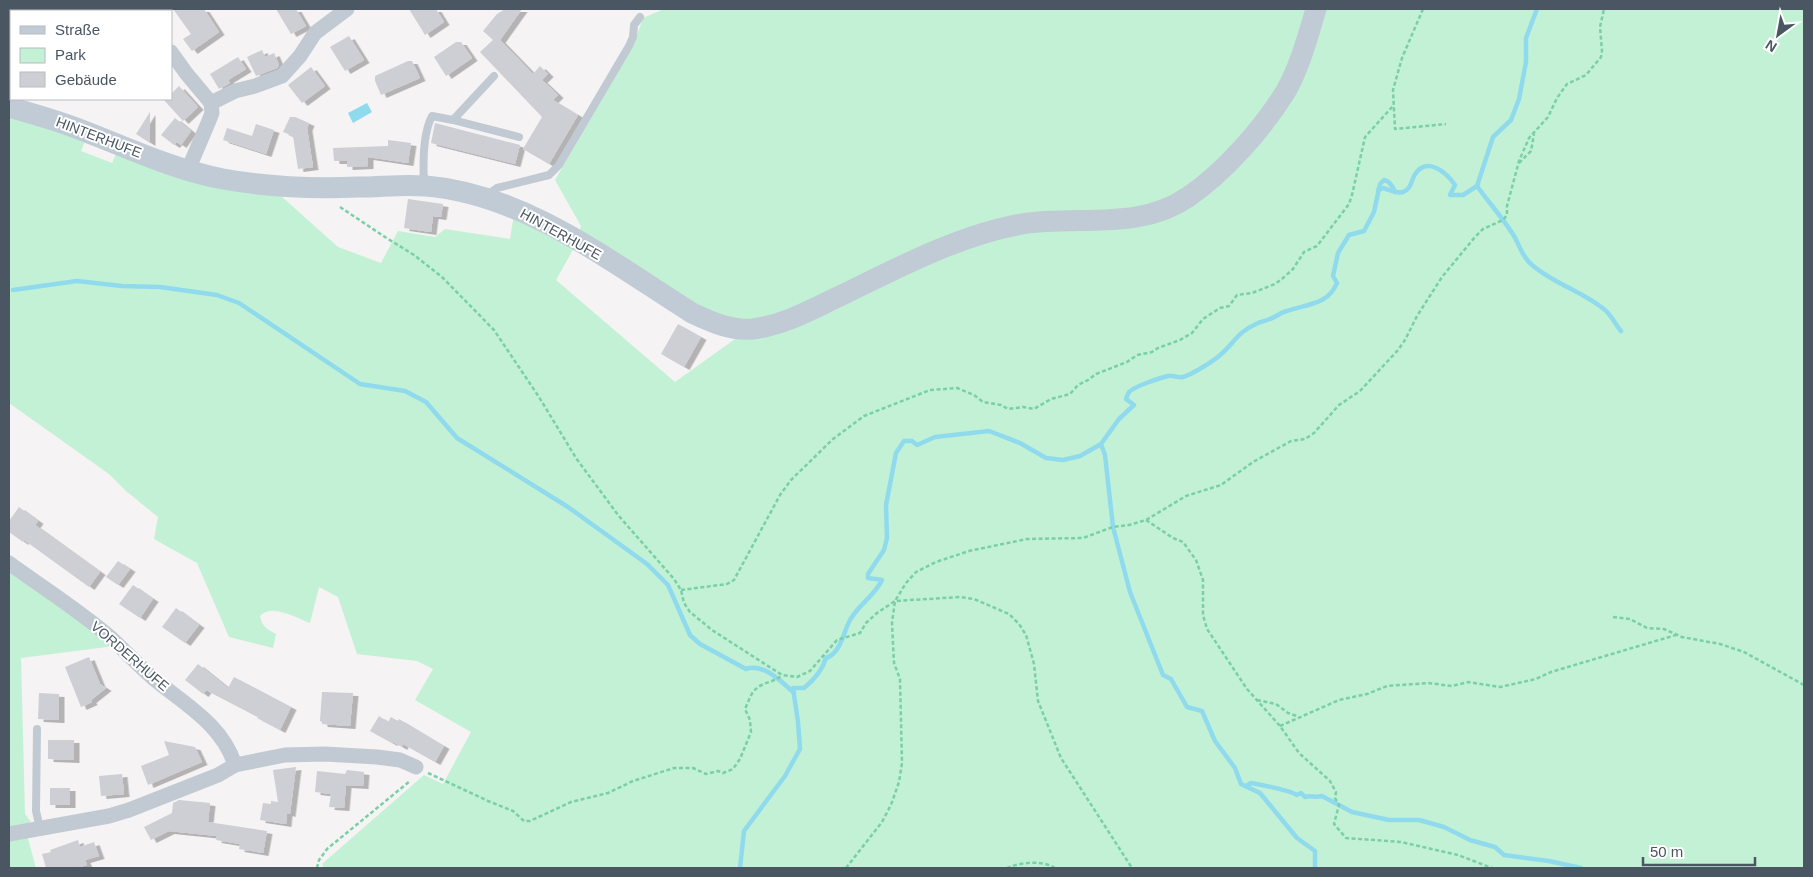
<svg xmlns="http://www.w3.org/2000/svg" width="1813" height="877" viewBox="0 0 1813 877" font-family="Helvetica,sans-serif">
<defs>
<filter id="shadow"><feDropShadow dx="5.5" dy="3" stdDeviation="0" flood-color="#0004"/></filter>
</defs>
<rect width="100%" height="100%" fill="#f5f3f3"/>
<g fill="#c3f1d5" fill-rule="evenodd">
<path d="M664 9H1804V868H324L322 864 424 775 443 784 471 732 415 700 433 669 417 661 357 654 338 597 319 587 310 623C296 618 272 603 260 616 262 627 267 629 276 634L273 648 229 637 197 563 154 539 158 517 126 491 109 474 9 403V114L86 139 81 151 112 163 117 152 281 196 338 247 381 263 398 231 435 237 445 229 510 239 514 214 575 245 581 226 555 180 633 46 643 18ZM575 246 735 339 675 382 556 280Z"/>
<path d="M9 567 109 645 107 647 21 658 25 814 31 822 9 829Z"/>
<path d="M27 835 36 868H9V838Z"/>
</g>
<path fill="#90daee" d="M367 103 372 112 353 123 348 113Z"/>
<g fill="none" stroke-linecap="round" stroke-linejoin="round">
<g stroke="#90daee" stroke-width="4.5">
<path d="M1477 186C1489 203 1503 218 1514 236 1520 246 1522 257 1532 265 1554 284 1582 291 1605 310 1611 315 1616 325 1621 331"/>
<path d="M1378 190 1383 188C1390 190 1396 194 1403 192 1411 189 1411 182 1414 176 1426 155 1446 172 1455 185L1450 195H1463L1477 186 1493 137 1511 120 1519 99 1526 62V38L1537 9"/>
<path d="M13 290 77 281 122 286 160 287 217 295 239 303 360 384 405 391 426 402 457 438 568 507 647 564 668 585 690 635 700 644 746 669C764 663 782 682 794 693"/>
<path d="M1101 444 1105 455 1113 527 1130 592 1163 675 1171 679 1187 707 1202 711 1215 741 1235 768 1241 784 1260 793 1297 838 1315 851V868"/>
<path d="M1246 786 1251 783C1262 785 1289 790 1297 795L1301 793 1305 797C1311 795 1316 798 1322 796L1352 812 1389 820H1419L1444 827 1470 840 1495 847 1504 855 1549 861 1581 868"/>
<path d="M740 868 744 831 785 776 800 749 798 722 793 688H804C814 680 822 671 826 658 839 654 843 636 848 624 855 607 874 597 882 580L868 578V574L884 550 887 538 886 505 896 453 904 441H912L917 445 935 437 989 431 1020 443 1046 458 1063 460 1080 456 1101 444 1119 419 1134 405 1126 399C1127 396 1128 394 1129 392 1135 386 1160 378 1168 376 1173 375 1177 378 1183 377 1191 375 1212 362 1219 356 1234 344 1236 333 1256 324 1260 322 1265 321 1270 319 1276 317 1281 312 1287 311 1307 304 1328 305 1337 283L1333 276 1338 253 1349 235 1364 231 1374 212 1380 184 1384 180C1390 181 1393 187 1395 192"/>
</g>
</g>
<g fill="#cdcfd5" filter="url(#shadow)">
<path d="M173 9H204L219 32 192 51 183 39 191 34Z"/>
<path d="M276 9H296L306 26 291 34Z"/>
<path d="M409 9H436L444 22 425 35Z"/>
<path d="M505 9H522L500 40 533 74 540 66 548 74 542 80 558 95 553 100 578 115 549 164 523 149 542 117 480 52 493 40 483 31 497 14Z"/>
<path d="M349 36 364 60 345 71 330 47Z"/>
<path d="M456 42H461L472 58 446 76 434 57Z"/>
<path d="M262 50 265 57 274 53 279 65 277 68 256 76 247 57Z"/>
<path d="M238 57 246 69 228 80 230 83 219 89 210 74Z"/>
<path d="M408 61H412L420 78 381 95 375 81V76Z"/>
<path d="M311 67 325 86 302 103 288 85Z"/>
<path d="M179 86 198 107 183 121 164 100 171 99V94Z"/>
<path d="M150 112V143L136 134Z"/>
<path d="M290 117H295L309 123 307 128 313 167 298 169 293 136 283 132Z"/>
<path d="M175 118 191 131 181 145 177 142 174 145 161 135Z"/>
<path d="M435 123 520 145 515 164 431 143Z"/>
<path d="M256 124 274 130 266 154 223 140 227 128 252 136Z"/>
<path d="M388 140 411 143 408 163 368 157V166L347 167V161H334L333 148 388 146Z"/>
<path d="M408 199 443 204 441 217 433 216 431 232 404 228Z"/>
<path d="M678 324 701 337 684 367 661 354Z"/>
<path d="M19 507 38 521 35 525 100 572 89 587 24 540 23 542 9 532V521Z"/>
<path d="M118 561 130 569 118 585 106 577Z"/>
<path d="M133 585 153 599 140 618 119 604Z"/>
<path d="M176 608 199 625 185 643 162 627Z"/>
<path d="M89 657 100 684 106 688 91 700 92 702 81 707 65 667Z"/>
<path d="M198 664 228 688 234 677 291 707 280 730 257 718 258 717 206 690 203 694 185 680Z"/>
<path d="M322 692 353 693 350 726 322 724V722L320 721Z"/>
<path d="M39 693 59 694V720L38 719Z"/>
<path d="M379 716 388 722 391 717 398 721 399 719 444 746 435 762 403 744 402 747 393 742 392 743 370 731Z"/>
<path d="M48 740H74V760L48 759Z"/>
<path d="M164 741 195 747 202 762 148 785 141 766 169 755Z"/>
<path d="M296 767 290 814 287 813 286 824 260 820 263 803 271 804V801L278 802 273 770Z"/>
<path d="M347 770 364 772 363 786 346 785 344 808 329 807 331 794 315 792 317 771 345 774Z"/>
<path d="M122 774 124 794 101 796 99 776Z"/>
<rect x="50" y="788" width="20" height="17"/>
<path d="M179 800 210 803 208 822 267 831 263 853 239 849 240 844 216 840 217 836 169 831 151 840 144 827 172 813 173 803Z"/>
<path d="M78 840 80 847 94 842 99 856 85 860 87 865 76 868H46L42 854 51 852 50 850Z"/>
</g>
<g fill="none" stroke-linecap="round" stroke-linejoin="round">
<g stroke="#7ad0a6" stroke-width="2.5" stroke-dasharray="4 2.5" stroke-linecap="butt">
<path d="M1423 9 1402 58 1393 90 1395 129 1446 124"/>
<path d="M1519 163 1531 151 1534 134"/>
<path d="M340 207 385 237 414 255 442 277 494 330 539 397 576 458 618 515 674 579 681 590 684 603 690 612 712 630 782 675 797 677 810 671 837 640 860 633 866 623 877 613 895 601 960 597 974 599 1009 614 1019 624 1026 635 1034 664 1038 701 1061 758 1132 868"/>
<path d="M1146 520 1173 538 1183 542 1196 560 1203 580V615L1207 629 1247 689 1280 726 1299 753 1330 781 1336 792 1335 798 1339 805 1334 824 1346 838 1401 842 1458 855 1492 868"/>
<path d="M681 590 727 584 734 580 780 495 791 480 833 439 864 416 930 390 945 389 957 388 974 395 983 402 1001 405 1008 409 1023 407 1034 409 1051 399 1070 394 1078 385 1088 380 1096 374 1127 362 1137 355 1152 352 1158 348 1180 340 1192 333 1203 319 1220 308 1229 306 1237 295 1252 293 1275 284 1283 278 1293 269 1304 252 1317 246 1349 204 1352 195 1365 137 1393 106"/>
<path d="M1613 617 1630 619 1647 628 1664 629 1682 637 1720 644 1744 652 1804 685"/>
<path d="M1257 700 1276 704 1288 713 1297 716"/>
<path d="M1280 726 1339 700 1367 694 1387 686 1428 683 1452 686 1468 682 1500 687 1536 679 1551 672 1676 635"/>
<path d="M428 773 488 801 513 811 524 821H530L571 802 608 793 633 781 674 768H693L706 774 718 771 723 773 733 769 740 759 751 732 750 720 745 709C748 703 751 692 757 688 764 682 775 682 782 675"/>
<path d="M317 868 319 860 327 849 410 781"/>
<path d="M846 868 882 822 891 805 899 782 902 763 900 679 894 663 892 623 895 601 906 583 916 572 936 562 969 551 1027 539 1083 538 1113 527 1129 525 1146 520 1186 496 1221 485 1253 462 1291 441 1305 439 1314 433 1339 405 1360 391 1398 350 1405 340 1417 316 1442 277 1475 237 1483 229 1503 220 1507 215V206L1519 161 1529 138 1548 117 1557 98 1567 84 1586 75 1601 57 1602 51 1600 27 1604 9"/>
<path d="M1007 868C1021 862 1042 860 1055 868"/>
</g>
<g stroke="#c1cad2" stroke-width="8">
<path d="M453 120 519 137"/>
<path d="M424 183C423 164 423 133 432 116L453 120 494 76"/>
<path d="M486 196 497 188 549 175 559 165 629 46 633 37 634 25 640 17"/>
<path d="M37 729 36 811 40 828"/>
</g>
<g stroke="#c1cad2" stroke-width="15">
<path d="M142 9 144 11"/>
<path d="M171 52 186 73 211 103 212 113 208 123 188 170"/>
<path d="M211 103 235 91 255 86 282 76 300 56 315 33 347 9"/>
<path d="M9 563C43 588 79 610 111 638 125 651 138 665 153 678 184 704 222 724 235 765"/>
<path d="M9 834 109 816 129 810 218 775 235 765 285 755 325 754 377 757 400 760 416 767"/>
</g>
<path stroke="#c1cbd6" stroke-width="21" d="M9 107C34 114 60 121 84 131 130 149 175 170 223 179 268 187 313 189 358 187 381 187 403 184 426 186 524 194 611 262 692 313 711 322 731 331 753 329 785 325 814 308 842 295 897 268 962 234 1022 224 1078 215 1139 231 1188 197 1225 172 1263 128 1286 91 1300 66 1308 36 1316 9"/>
</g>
<g text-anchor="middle" stroke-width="4" stroke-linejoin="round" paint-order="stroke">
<g font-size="14" fill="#4a5661" stroke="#fff">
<text transform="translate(99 137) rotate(21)" y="5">HINTERHUFE</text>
<text transform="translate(561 234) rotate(29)" y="5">HINTERHUFE</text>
<text transform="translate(130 656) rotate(41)" y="5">VORDERHUFE</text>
</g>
</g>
<rect width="1813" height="877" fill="none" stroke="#4a5661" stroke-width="20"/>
<rect x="10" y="10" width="162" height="90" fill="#ffffff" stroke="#b7bbc0"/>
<rect x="20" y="26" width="25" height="8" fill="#c1cbd6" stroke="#b7bbc0"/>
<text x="55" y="35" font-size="15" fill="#4a5661">Straße</text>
<rect x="20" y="48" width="25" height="15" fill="#c3f1d5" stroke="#b7bbc0"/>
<text x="55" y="60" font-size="15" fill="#4a5661">Park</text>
<rect x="20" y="72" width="25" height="15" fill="#cdcfd5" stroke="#b7bbc0"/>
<text x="55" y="85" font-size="15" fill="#4a5661">Gebäude</text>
<g transform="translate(1778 35) rotate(212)" stroke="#ffffff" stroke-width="4" paint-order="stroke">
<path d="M0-4L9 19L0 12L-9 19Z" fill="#4a5661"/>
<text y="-8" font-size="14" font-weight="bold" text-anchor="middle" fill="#4a5661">N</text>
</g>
<path d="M1643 857v8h112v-8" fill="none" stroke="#4a5661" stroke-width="2.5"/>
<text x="1650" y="857" font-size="15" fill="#4a5661" stroke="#ffffff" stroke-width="4" paint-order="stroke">50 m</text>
</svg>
